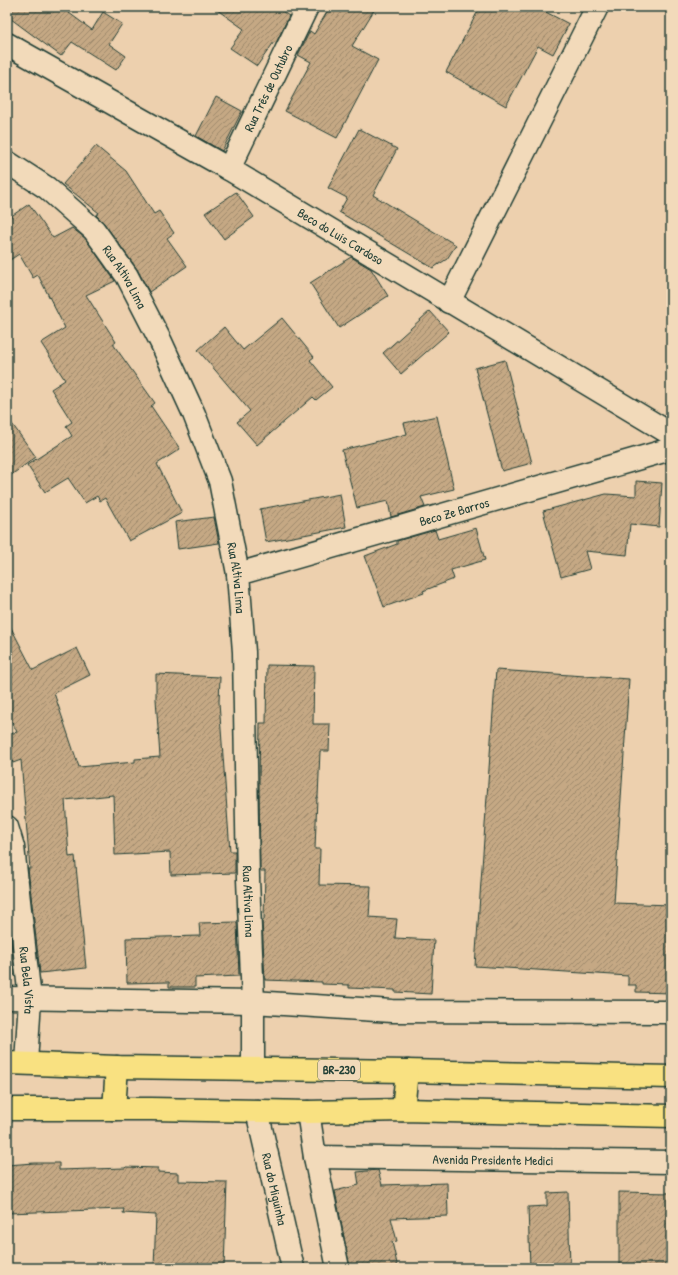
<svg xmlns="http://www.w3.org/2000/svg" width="678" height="1275" viewBox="0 0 678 1275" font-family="'Patrick Hand',sans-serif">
<defs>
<pattern id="building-hatch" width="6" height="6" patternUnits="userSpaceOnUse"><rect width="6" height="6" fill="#c5a884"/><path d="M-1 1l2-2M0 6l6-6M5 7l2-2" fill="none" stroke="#9f8a6d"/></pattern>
</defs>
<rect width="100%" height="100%" fill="#edd0ae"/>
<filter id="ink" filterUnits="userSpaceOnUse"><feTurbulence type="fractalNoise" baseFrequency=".025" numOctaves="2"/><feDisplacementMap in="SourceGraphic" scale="8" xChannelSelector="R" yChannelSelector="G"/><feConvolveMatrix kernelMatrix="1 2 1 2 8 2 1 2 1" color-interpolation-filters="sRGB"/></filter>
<g filter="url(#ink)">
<g fill="url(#building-hatch)" stroke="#1f3d34">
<path d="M7 7H61L92 30 103 12 122 24 109 44 126 56 116 70 72 42 61 56 7 16Z"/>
<path d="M213 7H276L289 16 276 43 274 42 257 66 230 48 244 29Z"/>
<path d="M330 7H376L352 46 378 60 337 138 285 111 311 62 298 55 310 31 314 34Z"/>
<path d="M480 7H536L569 24 553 54 538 46 506 106 446 72Z"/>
<path d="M216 97 242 111 222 151 196 136Z"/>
<path d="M359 129 397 149 373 195 456 245 447 259 433 268 339 212 347 198 328 188Z"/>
<path d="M96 146 126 171 154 214 159 211 174 233 167 238 187 266 149 292 137 269 104 223 96 215 99 213 63 184Z"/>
<path d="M236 192 254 217 224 239 205 213Z"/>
<path d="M29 204 53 238 72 228 85 238 115 281 86 295 116 342 113 344 155 403 151 406 180 449 157 464 182 513 129 541 105 498 100 501 97 496 85 503 68 478 45 492 27 465 72 436 66 426 72 422 51 389 65 380 41 343 65 328 38 275 33 278 19 254 7 262V219Z"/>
<path d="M351 257 371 269 388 296 339 328 310 283Z"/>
<path d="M430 311 449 332 401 374 383 353Z"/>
<path d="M282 318 314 357 310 360 332 387 316 400 313 397 257 445 237 422 250 411 198 350 224 327 243 350Z"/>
<path d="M505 360 532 463 502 471 475 368Z"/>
<path d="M437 416 454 489 421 497 425 507 391 517 388 501 357 508 342 450 407 434 404 423Z"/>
<path d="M7 417 36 457 7 478Z"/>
<path d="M636 481 662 483 659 527 630 524 627 555 585 551 590 569 561 577 543 511 606 494 636 496Z"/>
<path d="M340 494 346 527 266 542 260 509Z"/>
<path d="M214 517 219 543 178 549 175 522Z"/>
<path d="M476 528 485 560 451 570 454 579 423 591 424 593 384 607 365 556 397 544V541L435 530 438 539Z"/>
<path d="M7 620 33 670 77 648 90 675 54 693 79 767 135 762V759L160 757 156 699V674L220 677 219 702 230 851H235V873L171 875 170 852 115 855 113 795 65 800 69 857 75 856 86 968 40 973 28 869H30L21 760 13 763 7 743V735L17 732 7 711Z"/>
<path d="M267 665 314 666 313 724H330L329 751H320L318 797H317L315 849H320L319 885 371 886 369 917 397 919 395 938 434 940 431 994 395 992V990L349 988V985L322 984V982L265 980 262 920H264L265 871H260L259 781 260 723H266Z"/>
<path d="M496 670 629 679 614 903 671 905V993L636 992V985H628V976L475 966Z"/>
<path d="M7 906 15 975 7 976Z"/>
<path d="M237 922 239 976 195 978V987H169V982L127 983 126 938 200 936 199 923Z"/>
<path d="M34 1163H59V1170L125 1168 126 1167 158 1168V1172L178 1173V1181L227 1182 224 1268H154L156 1215 123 1213 124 1209 7 1213V1165Z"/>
<path d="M378 1170 382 1185 447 1183 448 1216 391 1218 397 1241 392 1242 398 1268H350L335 1191 359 1185 357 1172Z"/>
<path d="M568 1192 570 1268H530L528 1207 547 1206V1193Z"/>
<path d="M619 1192 671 1193V1268H619Z"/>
</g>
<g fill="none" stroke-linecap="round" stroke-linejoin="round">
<g stroke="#1f3d34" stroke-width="25">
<g id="minor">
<path id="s1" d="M7 44 229 169 671 434"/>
<path id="s2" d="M7 162 47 188 94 230 127 276 161 342 194 414 220 481 238 574 244 652 248 879 253 1002V1069"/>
<path id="s3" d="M229 169 307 7"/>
<path d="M449 302 597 7"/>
<path id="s4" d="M238 574 671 449"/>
<path id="s5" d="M7 827 13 847 30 999 26 1063"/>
<path d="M7 998 253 1002 392 1011 671 1012"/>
<path id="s6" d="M257 1111 293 1268"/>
<path d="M308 1112 315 1157 338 1268"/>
<path id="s7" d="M315 1157 671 1162"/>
</g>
</g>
<g stroke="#1f3d34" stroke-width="25">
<g id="primary">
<path d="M7 1063 117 1067 407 1071 671 1077"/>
<path d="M7 1109H151L308 1112 403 1110 671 1116"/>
<path d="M114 1109 117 1067"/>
<path d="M403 1110 407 1071"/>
</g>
</g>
<use href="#minor" stroke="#f2daba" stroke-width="22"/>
<use href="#primary" stroke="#f9e181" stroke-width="22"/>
</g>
</g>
<g text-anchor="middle" stroke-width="3" stroke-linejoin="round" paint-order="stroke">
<rect fill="#f2daba" stroke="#5e6c5c" stroke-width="1" x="318" y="1060" width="42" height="20" rx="3"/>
<g font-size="12" font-weight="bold" fill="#1f3d34">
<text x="339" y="1074">BR-230</text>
</g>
<g font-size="13" fill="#1f3d34" stroke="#f2daba">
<text dy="5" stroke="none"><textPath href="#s3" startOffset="90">Rua Três de Outubro</textPath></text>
<text dy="5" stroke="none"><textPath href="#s1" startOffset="385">Beco do Luis Cardoso</textPath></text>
<text dy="5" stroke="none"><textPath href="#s2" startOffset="167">Rua Altiva Lima</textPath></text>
<text dy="5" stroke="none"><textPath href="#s4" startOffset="225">Beco Ze Barros</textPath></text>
<text dy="5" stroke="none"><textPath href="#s2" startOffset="491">Rua Altiva Lima</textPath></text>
<text dy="5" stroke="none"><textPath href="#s2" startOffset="815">Rua Altiva Lima</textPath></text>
<text dy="5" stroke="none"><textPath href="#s5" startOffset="155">Rua Bela Vista</textPath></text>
<text dy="5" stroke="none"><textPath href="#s7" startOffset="178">Avenida Presidente Medici</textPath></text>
<text dy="5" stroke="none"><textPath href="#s6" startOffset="80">Rua do Miguinha</textPath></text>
</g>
</g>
<rect width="678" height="1275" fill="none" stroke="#f2daba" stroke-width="24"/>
<rect x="12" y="12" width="654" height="1251" fill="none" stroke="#1f3d34" stroke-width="1.5" filter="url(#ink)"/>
</svg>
